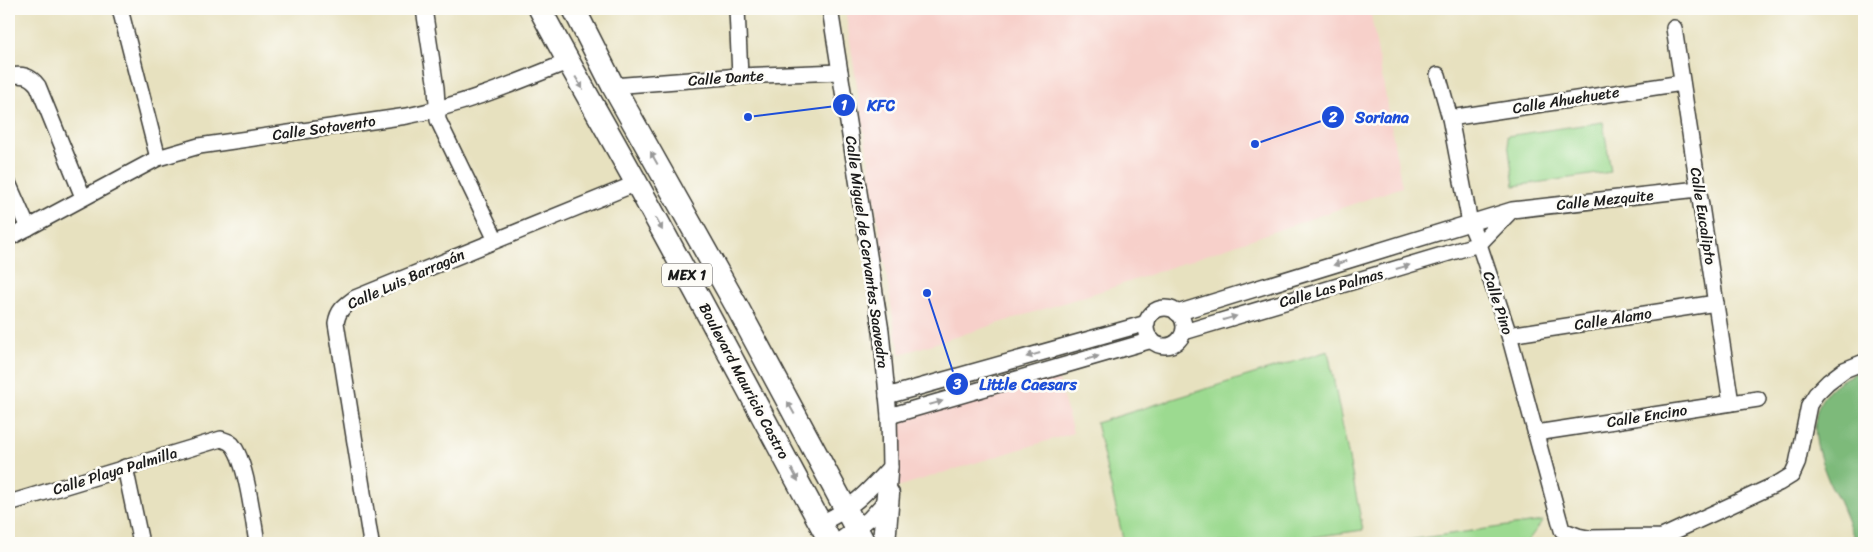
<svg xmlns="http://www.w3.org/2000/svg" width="1873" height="552" viewBox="0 0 1873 552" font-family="Sriracha,sans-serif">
<rect width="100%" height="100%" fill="#fdfcf7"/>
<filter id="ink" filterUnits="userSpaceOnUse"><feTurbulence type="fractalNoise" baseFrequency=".02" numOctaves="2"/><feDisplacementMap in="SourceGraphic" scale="10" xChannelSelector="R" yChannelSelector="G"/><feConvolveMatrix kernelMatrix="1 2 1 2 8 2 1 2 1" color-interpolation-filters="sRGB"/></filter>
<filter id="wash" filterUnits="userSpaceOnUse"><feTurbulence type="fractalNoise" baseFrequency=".0096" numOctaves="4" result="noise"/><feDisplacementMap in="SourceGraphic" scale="20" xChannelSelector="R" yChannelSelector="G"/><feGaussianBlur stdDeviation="1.12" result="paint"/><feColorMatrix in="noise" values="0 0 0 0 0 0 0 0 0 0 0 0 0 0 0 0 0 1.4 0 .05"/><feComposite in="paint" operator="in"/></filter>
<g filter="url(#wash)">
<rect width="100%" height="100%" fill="#e7e1bf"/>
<g fill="#f7d0ca">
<path d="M845 9H1370L1402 187 1114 287 901 354 896 337Z"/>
<path d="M1057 374 1073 433 894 488 899 457 901 425 905 419Z"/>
</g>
<g fill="#9cda90" stroke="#5c7b56">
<path d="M1603 122 1611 172 1514 186 1507 136Z"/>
<path d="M1328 351 1363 530 1270 543H1124L1096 423Z"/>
<path d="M1543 521 1526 543H1386Z"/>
</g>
<path fill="#7dba7a" stroke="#4c6b4b" d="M1864 370V543H1856C1850 527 1844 512 1837 496 1834 491 1830 485 1828 479 1808 430 1805 390 1864 370Z"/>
</g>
<g filter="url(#ink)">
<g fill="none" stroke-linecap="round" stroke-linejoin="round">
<g stroke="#3a3a34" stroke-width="18">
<g id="minor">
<path d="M120 9 158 158"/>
<path d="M424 9 436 88 438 120 496 240"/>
<path d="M737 9 740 76"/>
<path d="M830 9 881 331 889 416 890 467 888 494 881 506 869 519 836 543"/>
<path d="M1674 28 1731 403"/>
<path d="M1438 75 1450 118 1470 223 1479 244 1509 335 1562 530 1578 536 1588 538 1662 537 1779 483 1792 475 1797 464 1809 405 1816 394 1828 382 1844 370 1864 362"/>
<path d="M9 76C22 74 30 75 38 86L83 197"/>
<path d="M613 86 740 76 840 72"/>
<path d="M1450 118 1682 83"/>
<path d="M9 185 28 228"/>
<path d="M9 238 158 158 199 146 407 116C463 105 515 83 567 62"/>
<circle cx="1165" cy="327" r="19"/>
<path d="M1177 313 1512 210 1698 189"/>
<path d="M1184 332 1479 244 1511 211"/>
<path d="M1509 335 1716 303"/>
<path d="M887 396 1147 323"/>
<path d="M889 416 1152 340"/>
<path d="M1536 433 1758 399"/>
<path d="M125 467 141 543"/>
<path d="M9 503 221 439C227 441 231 442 234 447 247 466 253 519 257 543"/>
<path d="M820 523C849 512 870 489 890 467"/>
<path d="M371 543 336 323C338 310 344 306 355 298L637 183"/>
</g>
</g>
<g stroke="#3a3a34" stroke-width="25">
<g id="primary">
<path d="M540 9C571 68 605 126 637 184 703 303 766 424 831 543"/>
<path d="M574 9 613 86 736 305 864 543"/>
<path d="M884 543 888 494"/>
</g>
</g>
<use href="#minor" stroke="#fff" stroke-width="15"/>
<use href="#primary" stroke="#fff" stroke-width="22"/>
</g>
<defs><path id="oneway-solid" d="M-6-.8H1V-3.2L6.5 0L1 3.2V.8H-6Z" transform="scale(1.25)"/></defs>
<g fill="#999">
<use href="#oneway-solid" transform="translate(579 83) rotate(60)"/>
<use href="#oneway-solid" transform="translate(654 158) rotate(-119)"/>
<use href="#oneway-solid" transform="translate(659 224) rotate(62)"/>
<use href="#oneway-solid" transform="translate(1340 263) rotate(163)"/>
<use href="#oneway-solid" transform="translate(1403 267) rotate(-16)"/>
<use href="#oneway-solid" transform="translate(1230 318) rotate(-16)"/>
<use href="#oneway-solid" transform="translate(1033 355) rotate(164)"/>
<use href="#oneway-solid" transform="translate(1092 358) rotate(-16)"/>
<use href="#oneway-solid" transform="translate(936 403) rotate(-16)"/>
<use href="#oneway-solid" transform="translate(791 408) rotate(-119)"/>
<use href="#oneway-solid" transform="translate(795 475) rotate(62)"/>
</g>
</g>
<g text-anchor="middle" stroke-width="5" stroke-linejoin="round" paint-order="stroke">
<rect fill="#fdfcf7" stroke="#605f5e" stroke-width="1" x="662" y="263.5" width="50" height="23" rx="4"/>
<g font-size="14" font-weight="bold" fill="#1c1c1c">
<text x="687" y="280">MEX 1</text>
</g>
<g font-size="15" fill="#1c1c1c" stroke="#fdfcf7">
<text transform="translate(726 78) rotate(-4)" y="5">Calle Dante</text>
<text transform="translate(1566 100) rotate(-9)" y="5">Calle Ahuehuete</text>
<text transform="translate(324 128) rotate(-8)" y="5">Calle Sotavento</text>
<text transform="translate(1605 200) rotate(-6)" y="5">Calle Mezquite</text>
<text transform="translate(1703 216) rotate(81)" y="5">Calle Eucalipto</text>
<text transform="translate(867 252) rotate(82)" y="5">Calle Miguel de Cervantes Saavedra</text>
<text transform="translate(406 279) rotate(-24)" y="5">Calle Luis Barragán</text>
<text transform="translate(1331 288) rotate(-16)" y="5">Calle Las Palmas</text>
<text transform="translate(1498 303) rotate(72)" y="5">Calle Pino</text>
<text transform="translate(1613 319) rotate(-9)" y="5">Calle Alamo</text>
<text transform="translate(744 381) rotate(62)" y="5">Boulevard Mauricio Castro</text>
<text transform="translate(1647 416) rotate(-9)" y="5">Calle Encino</text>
<text transform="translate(115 471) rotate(-17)" y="5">Calle Playa Palmilla</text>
</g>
</g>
<path fill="none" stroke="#1d4ed8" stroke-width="2" d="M748 117L844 105M1255 144L1333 117M927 293L957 384"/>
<g fill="#1d4ed8" stroke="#fdfcf7" stroke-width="2">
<circle cx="748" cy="117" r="5"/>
<circle cx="1255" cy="144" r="5"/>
<circle cx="927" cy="293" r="5"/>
<circle cx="844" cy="105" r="12"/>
<circle cx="1333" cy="117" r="12"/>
<circle cx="957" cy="384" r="12"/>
</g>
<g font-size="15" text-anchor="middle" font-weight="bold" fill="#fff">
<text x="844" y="110">1</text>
<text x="1333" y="122">2</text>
<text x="957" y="389">3</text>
</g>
<g font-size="16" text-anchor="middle" font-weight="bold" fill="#1d4ed8" stroke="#fdfcf7" stroke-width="5" stroke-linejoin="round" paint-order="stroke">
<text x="881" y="111">KFC</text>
<text x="1382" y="123">Soriana</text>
<text x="1028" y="390">Little Caesars</text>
</g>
<rect width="1873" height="552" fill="none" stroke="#fdfcf7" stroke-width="30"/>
</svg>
